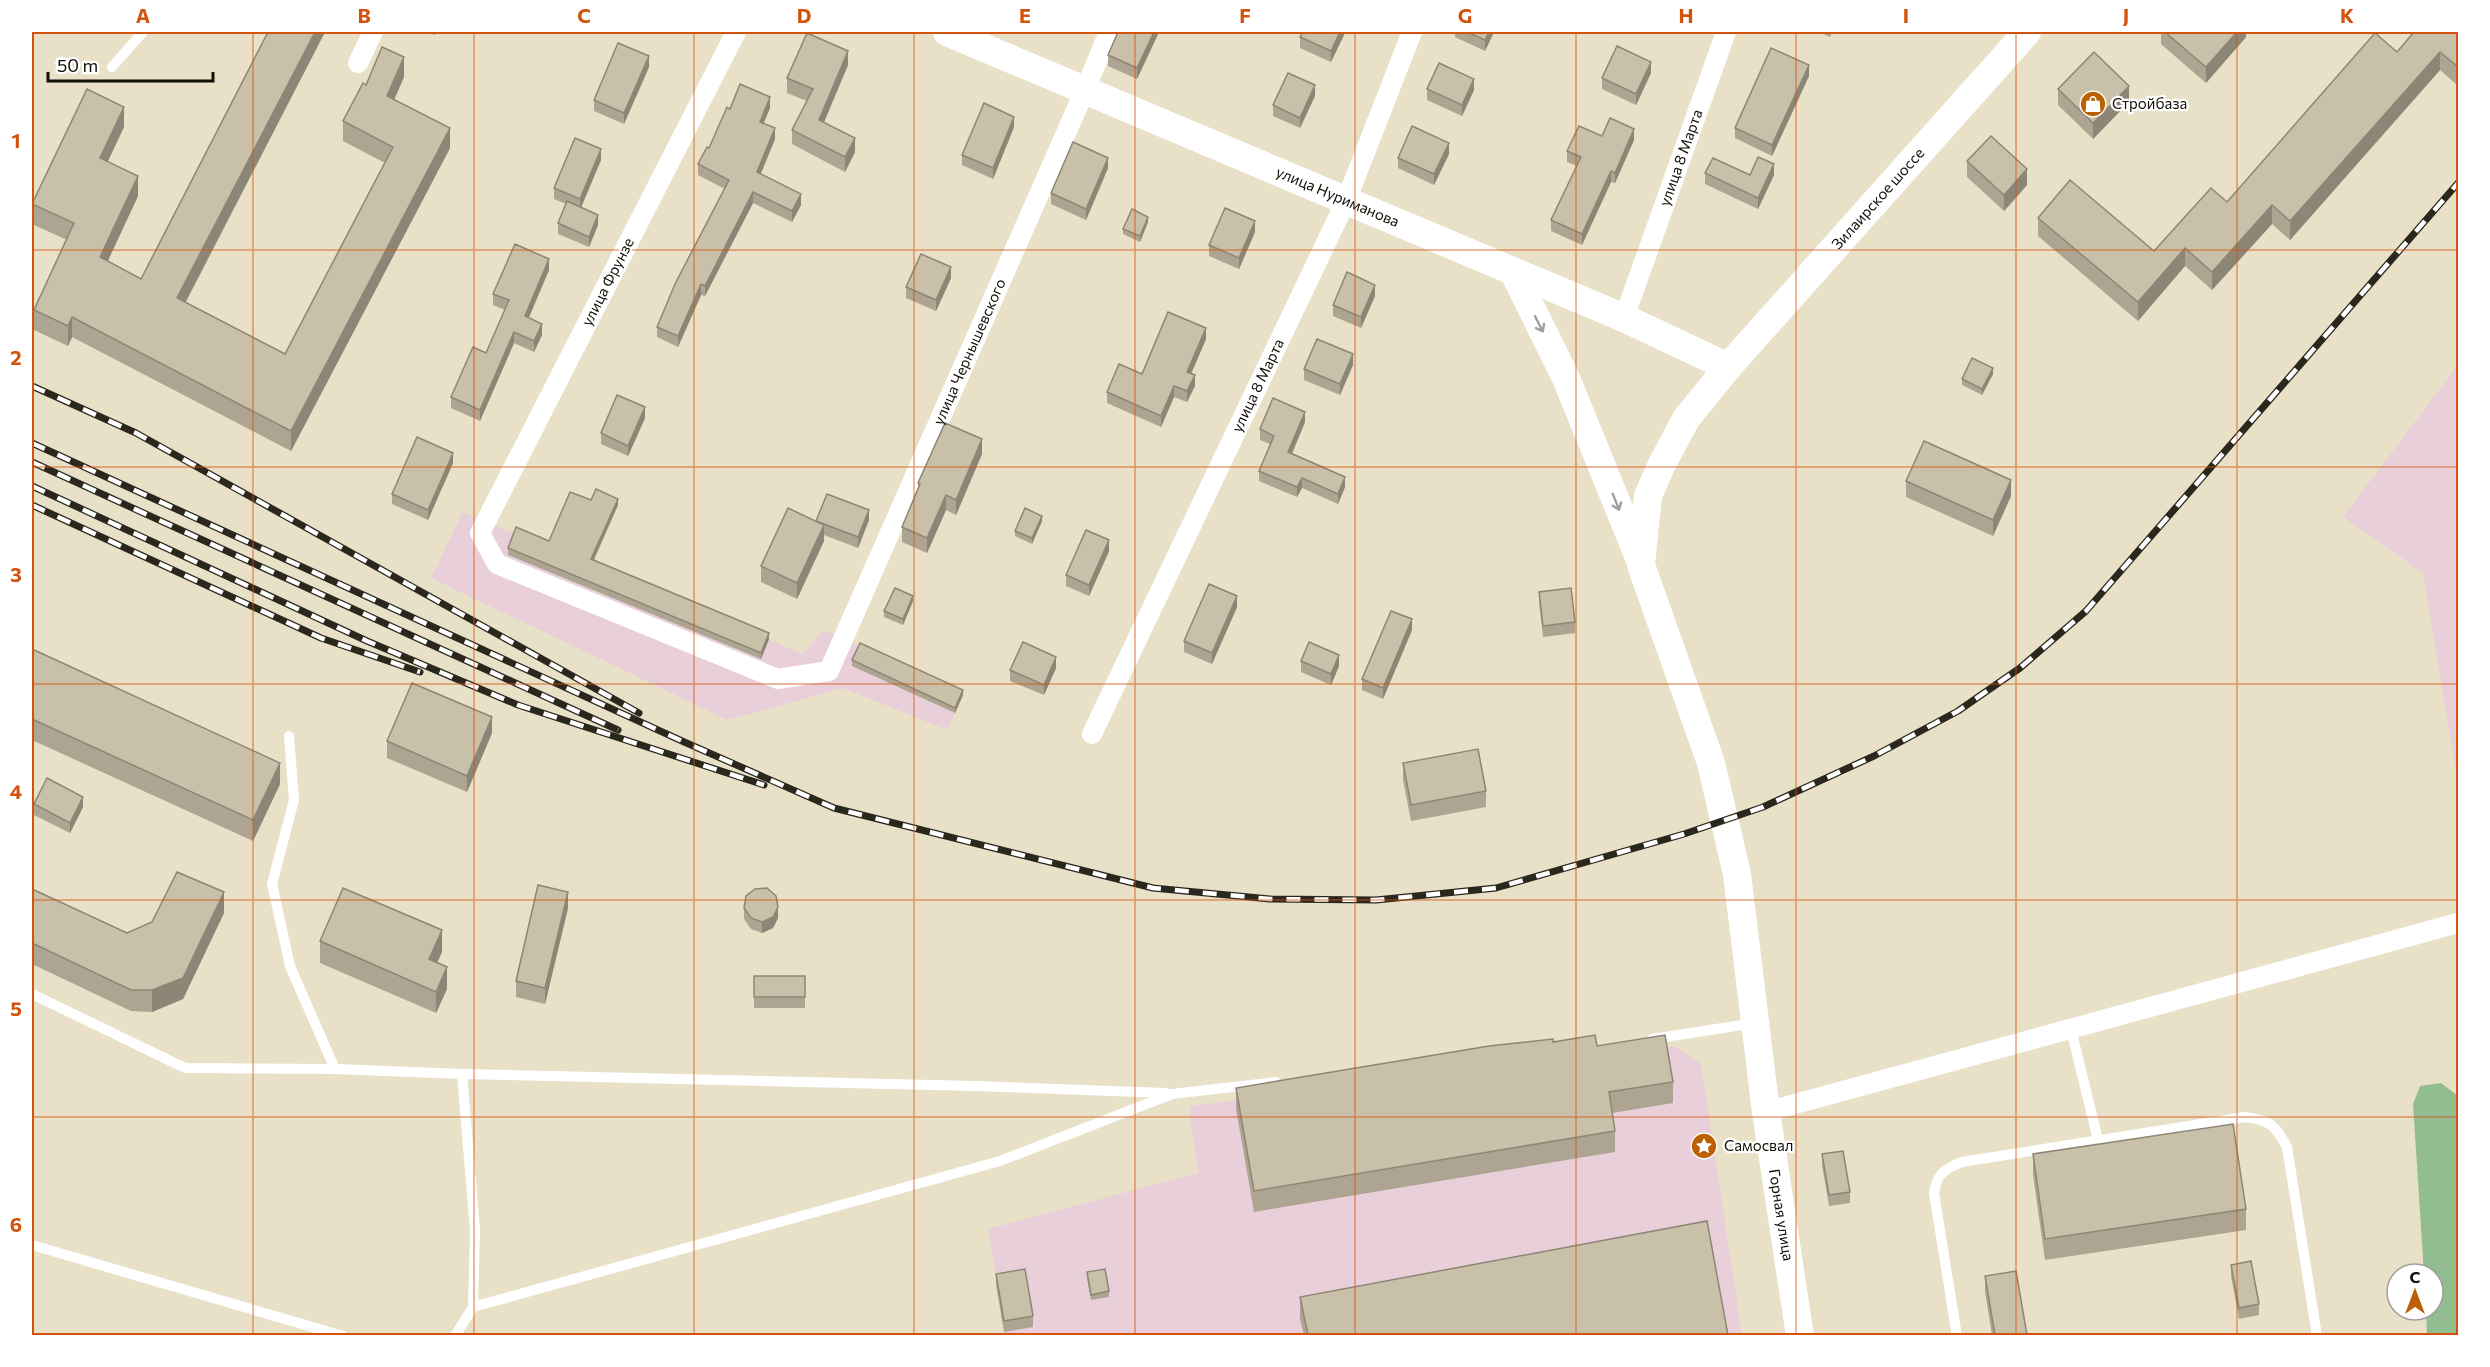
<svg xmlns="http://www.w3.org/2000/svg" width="2490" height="1367" viewBox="0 0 2490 1367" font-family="Commissioner,sans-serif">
<rect width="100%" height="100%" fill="#e9e0c8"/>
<g fill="#e8cfd9">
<path d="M2458 365V784L2423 573 2343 517Z"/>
<path d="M463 512 803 654 823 630 963 695 947 730 843 688 728 720 431 578Z"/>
<path d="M1674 1046 1701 1064 1742 1335H1005L988 1229 1198 1173 1189 1106Z"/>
</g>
<path fill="#91bd90" d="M2441 1083 2458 1096V1335H2427L2426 1310H2433V1274H2424L2413 1104 2420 1086Z"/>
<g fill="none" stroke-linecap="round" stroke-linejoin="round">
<g stroke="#fff" stroke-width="10">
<path d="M112 67 143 32"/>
<path d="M289 736 294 800 272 884 290 966 335 1069"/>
<path d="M32 994 185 1068 335 1069 462 1074"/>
<path d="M2071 1029 2098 1140"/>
<path d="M1652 1039 1755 1023"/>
<path d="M32 1245 343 1336"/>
<path d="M473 1307 475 1230 462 1074 975 1086 1166 1093"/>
<path d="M455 1336 473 1307 1000 1161 1172 1094 1276 1082"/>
<path d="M1957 1336 1934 1193C1937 1174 1944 1169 1962 1162L2245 1117C2270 1120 2275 1125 2287 1147L2317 1336"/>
</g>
<g stroke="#fff" stroke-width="20">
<path id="s1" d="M736 32 480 533 497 564 778 679 829 671 1085 90 1109 32"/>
<path d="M358 63 373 32"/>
<path id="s2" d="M1624 318 1726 32"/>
<path id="s3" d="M1092 734 1346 201 1412 32"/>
<path d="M1766 1112 2458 923"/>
</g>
<g stroke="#fff" stroke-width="28">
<path id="s4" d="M947 32 1624 318 1728 367"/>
<path d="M1513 271 1566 378 1640 560"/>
<path id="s5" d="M1800 1336 1766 1112 1737 874 1711 763 1641 565 1648 496 1661 466 1686 419 1728 367 2027 32"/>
</g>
<g stroke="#2a271d" stroke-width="7">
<g id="rail">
<path d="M32 386 136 433 639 713"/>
<path d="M32 443 682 741 834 808 1153 888 1270 899 1376 900 1496 888 1684 834 1763 807 1874 756 1958 711 2020 668 2086 611 2458 183"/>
<path d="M32 462 618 730"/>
<path d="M32 486 367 641 518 705 764 785"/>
<path d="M32 505 321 638 420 672"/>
</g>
</g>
<use href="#rail" stroke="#fff" stroke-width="4.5" stroke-dasharray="14" stroke-linecap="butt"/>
</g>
<g fill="#ada591">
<path d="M268 32H325L186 302 285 354 385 163 343 141V121L366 85 404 77 394 100 450 148 291 451 72 337 68 346 34 330V310L67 240 32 224V204L124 127 107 162 138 196 107 261 141 279Z"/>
<path d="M427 32H437L435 35Z"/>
<path d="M1118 32H1159L1137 79 1108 66V55Z"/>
<path d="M1345 32 1331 62 1300 48V37Z"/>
<path d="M1455 32H1494L1485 51 1455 37Z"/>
<path d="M1819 32H1832L1830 37Z"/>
<path d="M2161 32H2246V37L2206 83 2161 44Z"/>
<path d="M2458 32V83L2457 85 2440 70 2290 240 2272 224 2212 290 2185 266 2138 321 2038 236V218L2154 251 2227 202 2397 52Z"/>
<path d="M848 65 824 122 855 152 845 172 792 144V130L807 101 787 93V78Z"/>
<path d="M649 67 624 124 594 111V100Z"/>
<path d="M1651 73 1636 105 1602 89V78Z"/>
<path d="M1809 76 1772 156 1735 138V128Z"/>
<path d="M1427 89 1474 90 1462 116 1427 100Z"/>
<path d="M2058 89 2129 102 2093 139 2058 105Z"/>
<path d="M1315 96 1300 128 1273 116V105Z"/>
<path d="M770 108 763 123 775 139 760 174 801 205 792 222 753 203 705 296 701 295 678 347 657 337V327L725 189 698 175V164L709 148 730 109Z"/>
<path d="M1014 127 993 179 962 165V155Z"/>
<path d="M1602 136 1634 140 1615 183 1611 182 1582 245 1551 231V220L1577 166 1567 162V151Z"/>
<path d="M1449 154 1434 185 1398 168V158Z"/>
<path d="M601 160 581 207 598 225 589 247 558 234V223L566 204 554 199V188Z"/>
<path d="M1967 161 2027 185 2004 211 1967 177Z"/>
<path d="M1108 168 1086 220 1051 204V193Z"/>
<path d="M1705 173 1774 175 1758 209 1705 184Z"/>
<path d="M1148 222 1140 242 1123 234V229Z"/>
<path d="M1255 232 1239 269 1209 256V245Z"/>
<path d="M549 270 528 318 542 335 534 352 514 343 480 421 451 408V397L486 353 505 310 493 305V294Z"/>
<path d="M951 278 936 311 906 298V287Z"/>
<path d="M1375 296 1361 328 1333 316V305Z"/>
<path d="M1206 339 1191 374 1195 386 1187 402 1174 397 1161 427 1107 403V392Z"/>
<path d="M1353 365 1340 395 1304 380V369Z"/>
<path d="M1993 374 1982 395 1962 385V379Z"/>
<path d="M645 418 628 456 601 444V433Z"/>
<path d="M1305 422 1292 454 1345 487 1338 504 1302 488 1297 497 1259 481V471L1270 444 1260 440V429Z"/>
<path d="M982 454 956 515 946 510 927 553 902 542V527L918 489V483Z"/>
<path d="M453 463 428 520 392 504V494Z"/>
<path d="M1906 481 2011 496 1993 536 1906 497Z"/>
<path d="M591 500 618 505 594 560 769 639 761 659 508 555V548L549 541Z"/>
<path d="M869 520 858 548 824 535V541L797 599 761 582V566L816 521Z"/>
<path d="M1042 521 1032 544 1015 536V531Z"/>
<path d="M1109 551 1089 596 1066 586V575Z"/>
<path d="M1539 592 1575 622V633L1543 637 1539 602Z"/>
<path d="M913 601 903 625 884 617V611Z"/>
<path d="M1237 607 1212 664 1184 652V641Z"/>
<path d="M1412 630 1383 699 1362 690V679Z"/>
<path d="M32 649 280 784 253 841 32 740Z"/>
<path d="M852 660 963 695 955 713 852 666Z"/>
<path d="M1301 661 1339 666 1331 685 1301 672Z"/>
<path d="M1056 668 1044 695 1010 681V670Z"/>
<path d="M492 733 467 792 387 758V741Z"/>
<path d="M1403 763 1486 791V807L1411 821 1403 780Z"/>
<path d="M34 804 83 807 70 833 34 815Z"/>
<path d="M32 890 127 933 224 913 183 999 152 1012 131 1011 32 964Z"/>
<path d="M568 908 545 1004 516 997V981Z"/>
<path d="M744 908 778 918 773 928 762 933 751 929 744 919Z"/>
<path d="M320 941 442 952 437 963 447 989 436 1013 320 963Z"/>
<rect x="754" y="976" width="51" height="32"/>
<path d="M1553 1042 1597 1046 1673 1082V1103L1612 1113 1615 1131V1152L1254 1212 1236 1109V1088Z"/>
<path d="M1822 1154 1850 1192V1203L1829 1206 1822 1165Z"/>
<path d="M2033 1154 2246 1209V1230L2045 1260 2033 1175Z"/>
<path d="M2231 1265 2259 1304V1315L2239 1319 2231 1276Z"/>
<path d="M1087 1272 1109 1291V1297L1091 1300 1087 1278Z"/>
<path d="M996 1274 1033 1316V1327L1004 1332 996 1285Z"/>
<path d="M1985 1276 2027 1335H1992L1985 1292Z"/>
<path d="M1300 1297 1728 1335H1304L1300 1319Z"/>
</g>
<g fill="#8d8676">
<path d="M315 32H325L177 318V298Z"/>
<path d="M1154 32H1159L1137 79V68Z"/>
<path d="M1340 32H1345V33L1331 62V51Z"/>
<path d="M1489 32H1494L1485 51V40Z"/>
<path d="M2237 32H2246V37L2206 83V67Z"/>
<path d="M848 51V65L819 134V120Z"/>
<path d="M2440 52V70L2290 240V221Z"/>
<path d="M649 56V67L624 124V113Z"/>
<path d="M404 57V77L387 116V96Z"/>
<path d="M1651 62V73L1636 105V94Z"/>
<path d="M1809 65V76L1772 156V145Z"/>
<path d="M2458 65V83L2457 85V66Z"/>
<path d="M1474 79V90L1462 116V105Z"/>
<path d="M1315 85V96L1300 128V118Z"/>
<path d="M2129 86V102L2093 139V123Z"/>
<path d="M770 97V108L760 132V122Z"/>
<path d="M124 107V127L100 178V158Z"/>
<path d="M1014 117V127L993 179V168Z"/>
<path d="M450 128V148L291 451V431Z"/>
<path d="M775 128V139L757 183V172Z"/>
<path d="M1634 129V140L1615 183V173Z"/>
<path d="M855 138V152L845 172V157Z"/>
<path d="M1449 143V154L1434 185V174Z"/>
<path d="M601 149V160L580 210V199Z"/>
<path d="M1108 158V168L1086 220V209Z"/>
<path d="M1774 164V175L1758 209V198Z"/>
<path d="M2027 169V185L2004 211V195Z"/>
<path d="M1611 171V182L1582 245V234Z"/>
<path d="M138 176V196L100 278V257Z"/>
<path d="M753 192V203L705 296V286Z"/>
<path d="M801 194V205L792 222V211Z"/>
<path d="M2272 205V224L2212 290V272Z"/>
<path d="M598 215V225L589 247V237Z"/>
<path d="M1148 217V222L1140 242V236Z"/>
<path d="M1255 221V232L1239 269V258Z"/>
<path d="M2185 248V266L2138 321V302Z"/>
<path d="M549 259V270L525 327V316Z"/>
<path d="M951 267V278L936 311V300Z"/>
<path d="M701 284V295L678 347V336Z"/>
<path d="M1375 285V296L1361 328V317Z"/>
<path d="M72 317V337L68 346V326Z"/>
<path d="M542 324V335L534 352V341Z"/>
<path d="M1206 328V339L1187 383V372Z"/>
<path d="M514 332V343L480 421V410Z"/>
<path d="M1353 354V365L1340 395V384Z"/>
<path d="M1993 368V374L1982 395V389Z"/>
<path d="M1195 375V386L1187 402V391Z"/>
<path d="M1174 386V397L1161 427V416Z"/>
<path d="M645 407V418L628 456V446Z"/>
<path d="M1305 412V422L1288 462V452Z"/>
<path d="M982 439V454L956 515V500Z"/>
<path d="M453 453V463L428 520V510Z"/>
<path d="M1345 477V487L1338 504V494Z"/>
<path d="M1302 478V488L1297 497V487Z"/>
<path d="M2011 480V496L1993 536V520Z"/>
<path d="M946 495V510L927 553V538Z"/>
<path d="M618 499V505L591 565V559Z"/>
<path d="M869 510V520L858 548V537Z"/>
<path d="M1042 516V521L1032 544V538Z"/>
<path d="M824 525V541L797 599V583Z"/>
<path d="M1109 540V551L1089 596V585Z"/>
<path d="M913 596V601L903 625V619Z"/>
<path d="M1237 596V607L1212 664V653Z"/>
<path d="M1412 619V630L1383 699V688Z"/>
<path d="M769 633V639L761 659V653Z"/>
<path d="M1339 655V666L1331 685V674Z"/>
<path d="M1056 657V668L1044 695V685Z"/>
<path d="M963 690V695L955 713V708Z"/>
<path d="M492 717V733L467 792V776Z"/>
<path d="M280 763V784L253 841V820Z"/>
<path d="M83 797V807L70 833V823Z"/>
<path d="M224 892V913L183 999 152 1012V990Z"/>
<path d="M568 892V908L545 1004V988Z"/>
<path d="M778 907V918L773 928 762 933V922Z"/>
<path d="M442 930V952L429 981V959Z"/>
<path d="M447 967V989L436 1013V992Z"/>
</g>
<g fill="#c9c0a9" stroke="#8d8676" stroke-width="1.5">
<path d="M268 32H315L177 298 285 354 393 147 343 121 363 83 366 85 382 47 404 57 387 96 450 128 291 431 72 317 68 326 34 310 74 223 32 204 87 89 124 107 100 158 138 176 100 257 141 279Z"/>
<path d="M1118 32H1154L1137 68 1108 55Z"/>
<path d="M1303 32H1340L1331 51 1300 37Z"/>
<path d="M1467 32H1489L1485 40Z"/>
<path d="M2165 32H2237L2206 67Z"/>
<path d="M2414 32H2458V65L2457 66 2440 52 2290 221 2272 205 2212 272 2185 248 2138 302 2038 218 2070 180 2154 251 2211 188 2227 202 2375 33 2397 52Z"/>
<path d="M807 33 848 51 819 120 855 138 845 157 792 130 813 89 787 78Z"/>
<path d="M618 43 649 56 624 113 594 100Z"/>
<path d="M1617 46 1651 62 1636 94 1602 78Z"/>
<path d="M1771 48 1809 65 1772 145 1735 128Z"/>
<path d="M2094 52 2129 86 2093 123 2058 89Z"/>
<path d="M1439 63 1474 79 1462 105 1427 89Z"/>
<path d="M1288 73 1315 85 1300 118 1273 105Z"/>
<path d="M740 84 770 97 760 122 775 128 757 172 801 194 792 211 753 192 705 286 701 284 678 336 657 327 675 284 729 180 698 164 707 147 709 148 727 107 730 109Z"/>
<path d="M984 103 1014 117 993 168 962 155Z"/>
<path d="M1610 118 1634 129 1615 173 1611 171 1582 234 1551 220 1581 157 1567 151 1579 126 1602 136Z"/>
<path d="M1412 126 1449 143 1434 174 1398 158Z"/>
<path d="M1991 136 2027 169 2004 195 1967 161Z"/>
<path d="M575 138 601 149 580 199 554 188Z"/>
<path d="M1073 142 1108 158 1086 209 1051 193Z"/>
<path d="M1758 157 1774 164 1758 198 1705 173 1713 158 1750 175Z"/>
<path d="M567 201 598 215 589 237 558 223Z"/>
<path d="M1225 208 1255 221 1239 258 1209 245Z"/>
<path d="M1132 209 1148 217 1140 236 1123 229Z"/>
<path d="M515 244 549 259 525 316 542 324 534 341 514 332 480 410 451 397 473 347 486 353 509 300 493 294Z"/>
<path d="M921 254 951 267 936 300 906 287Z"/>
<path d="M1347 272 1375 285 1361 317 1333 305Z"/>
<path d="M1168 312 1206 328 1187 372 1195 375 1187 391 1174 386 1161 416 1107 392 1119 364 1142 374Z"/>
<path d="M1317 339 1353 354 1340 384 1304 369Z"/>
<path d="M1972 358 1993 368 1982 389 1962 379Z"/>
<path d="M617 395 645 407 628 446 601 433Z"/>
<path d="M1273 398 1305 412 1288 452 1345 477 1338 494 1302 478 1297 487 1259 471 1274 436 1260 429Z"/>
<path d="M945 423 982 439 956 500 946 495 927 538 902 527 920 484 918 483Z"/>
<path d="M417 437 453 453 428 510 392 494Z"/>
<path d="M1924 441 2011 480 1993 520 1906 481Z"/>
<path d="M596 489 618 499 591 559 769 633 761 653 508 548 516 527 549 541 570 492 591 500Z"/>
<path d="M827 494 869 510 858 537 816 521Z"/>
<path d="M788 508 824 525 797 583 761 566Z"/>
<path d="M1025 508 1042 516 1032 538 1015 531Z"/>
<path d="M1086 530 1109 540 1089 585 1066 575Z"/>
<path d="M1209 584 1237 596 1212 653 1184 641Z"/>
<path d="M895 588 913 596 903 619 884 611Z"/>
<path d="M1571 588 1575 622 1543 626 1539 592Z"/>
<path d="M1391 611 1412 619 1383 688 1362 679Z"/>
<path d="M1023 642 1056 657 1044 685 1010 670Z"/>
<path d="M1309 642 1339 655 1331 674 1301 661Z"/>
<path d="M860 643 963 690 955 708 852 660Z"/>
<path d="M32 649 280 763 253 820 32 719Z"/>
<path d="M412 683 492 717 467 776 387 741Z"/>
<path d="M1478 749 1486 791 1411 805 1403 763Z"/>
<path d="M47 778 83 797 70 823 34 804Z"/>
<path d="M177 872 224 892 183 978 152 990H131L32 943V889L127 933 152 922Z"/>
<path d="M538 885 568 892 545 988 516 981Z"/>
<path d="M343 888 442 930 429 959 447 967 436 992 320 941Z"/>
<path d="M767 888 776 896 778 907 773 917 762 922 751 918 744 908 746 896 755 889Z"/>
<rect x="754" y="976" width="51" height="21"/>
<path d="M1595 1035 1597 1046 1665 1035 1673 1082 1609 1092 1615 1131 1254 1191 1236 1088 1489 1046 1553 1039V1042Z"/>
<path d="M2233 1124 2246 1209 2045 1239 2033 1154Z"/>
<path d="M1843 1151 1850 1192 1829 1195 1822 1154Z"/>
<path d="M1707 1221 1728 1335H1308L1300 1297Z"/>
<path d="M2251 1261 2259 1304 2239 1308 2231 1265Z"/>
<path d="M1025 1269 1033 1316 1004 1321 996 1274Z"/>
<path d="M1105 1269 1109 1291 1091 1295 1087 1272Z"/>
<path d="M2016 1271 2027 1335H1995L1985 1276Z"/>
</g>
<defs><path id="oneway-shaft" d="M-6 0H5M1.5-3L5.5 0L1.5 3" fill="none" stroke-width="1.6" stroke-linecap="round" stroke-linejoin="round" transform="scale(1.5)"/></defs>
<g stroke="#a09f9c">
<use href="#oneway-shaft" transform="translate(1539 324) rotate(63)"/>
<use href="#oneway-shaft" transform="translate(1616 502) rotate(68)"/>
</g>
<path fill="none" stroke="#d3520c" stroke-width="1.5" stroke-opacity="0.55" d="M253 32V1336M474 32V1336M694 32V1336M914 32V1336M1135 32V1336M1355 32V1336M1576 32V1336M1796 32V1336M2016 32V1336M2237 32V1336M32 250H2458M32 467H2458M32 684H2458M32 900H2458M32 1117H2458"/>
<defs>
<g id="shop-disc" transform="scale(1.35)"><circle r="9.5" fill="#bb6004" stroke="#fff"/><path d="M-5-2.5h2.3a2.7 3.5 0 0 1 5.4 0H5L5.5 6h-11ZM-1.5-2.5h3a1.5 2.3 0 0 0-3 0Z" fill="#fff"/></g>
<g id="sight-disc" transform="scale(1.35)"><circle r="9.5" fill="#bb6004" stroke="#fff"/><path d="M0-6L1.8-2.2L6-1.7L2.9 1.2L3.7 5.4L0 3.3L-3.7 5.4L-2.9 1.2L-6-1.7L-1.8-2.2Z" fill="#fff"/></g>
</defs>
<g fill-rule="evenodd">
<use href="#shop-disc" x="2093" y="104"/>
<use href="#sight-disc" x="1704" y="1146"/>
</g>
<g text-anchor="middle" stroke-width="4.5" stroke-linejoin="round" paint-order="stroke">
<g font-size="15" fill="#120f07" stroke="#fff" text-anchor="start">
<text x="2112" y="109">Стройбаза</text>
<text x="1724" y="1151">Самосвал</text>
</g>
<g font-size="15" fill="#120f07" stroke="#fff">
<text dy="5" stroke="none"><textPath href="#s2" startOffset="170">улица 8 Марта</textPath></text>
<text dy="5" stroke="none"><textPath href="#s4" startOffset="424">улица Нуриманова</textPath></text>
<text dy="5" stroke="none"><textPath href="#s5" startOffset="1238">Зилаирское шоссе</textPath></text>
<text transform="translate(608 282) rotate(-63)" y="5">улица Фрунзе</text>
<text dy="5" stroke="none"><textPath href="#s1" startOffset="1302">улица Чернышевского</textPath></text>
<text dy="5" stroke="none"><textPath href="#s3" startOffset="386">улица 8 Марта</textPath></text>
<text transform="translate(1781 1215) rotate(81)" y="5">Горная улица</text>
</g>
</g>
<rect width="2490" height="1367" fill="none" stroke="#ffffff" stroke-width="66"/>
<g transform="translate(2415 1292)"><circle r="28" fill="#ffffff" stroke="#a09f9c" stroke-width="1.5"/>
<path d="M0-4.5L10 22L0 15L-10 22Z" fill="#bb6004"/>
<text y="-9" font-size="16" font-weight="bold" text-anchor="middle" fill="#120f07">С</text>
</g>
<path d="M48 72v9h165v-9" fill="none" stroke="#120f07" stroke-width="3"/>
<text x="57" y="72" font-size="18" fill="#120f07" stroke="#ffffff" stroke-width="4.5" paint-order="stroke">50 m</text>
<rect x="33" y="33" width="2424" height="1301" fill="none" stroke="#d3520c" stroke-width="2"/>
<g font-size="20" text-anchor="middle" font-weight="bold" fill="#d3520c">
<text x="143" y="23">A</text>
<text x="364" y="23">B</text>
<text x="584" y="23">C</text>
<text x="804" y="23">D</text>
<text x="1025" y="23">E</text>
<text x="1245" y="23">F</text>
<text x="1465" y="23">G</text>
<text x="1686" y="23">H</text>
<text x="1906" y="23">I</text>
<text x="2126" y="23">J</text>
<text x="2347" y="23">K</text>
<text x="16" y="148">1</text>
<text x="16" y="365">2</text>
<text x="16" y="582">3</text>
<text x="16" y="799">4</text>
<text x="16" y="1016">5</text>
<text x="16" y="1232">6</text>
</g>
</svg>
